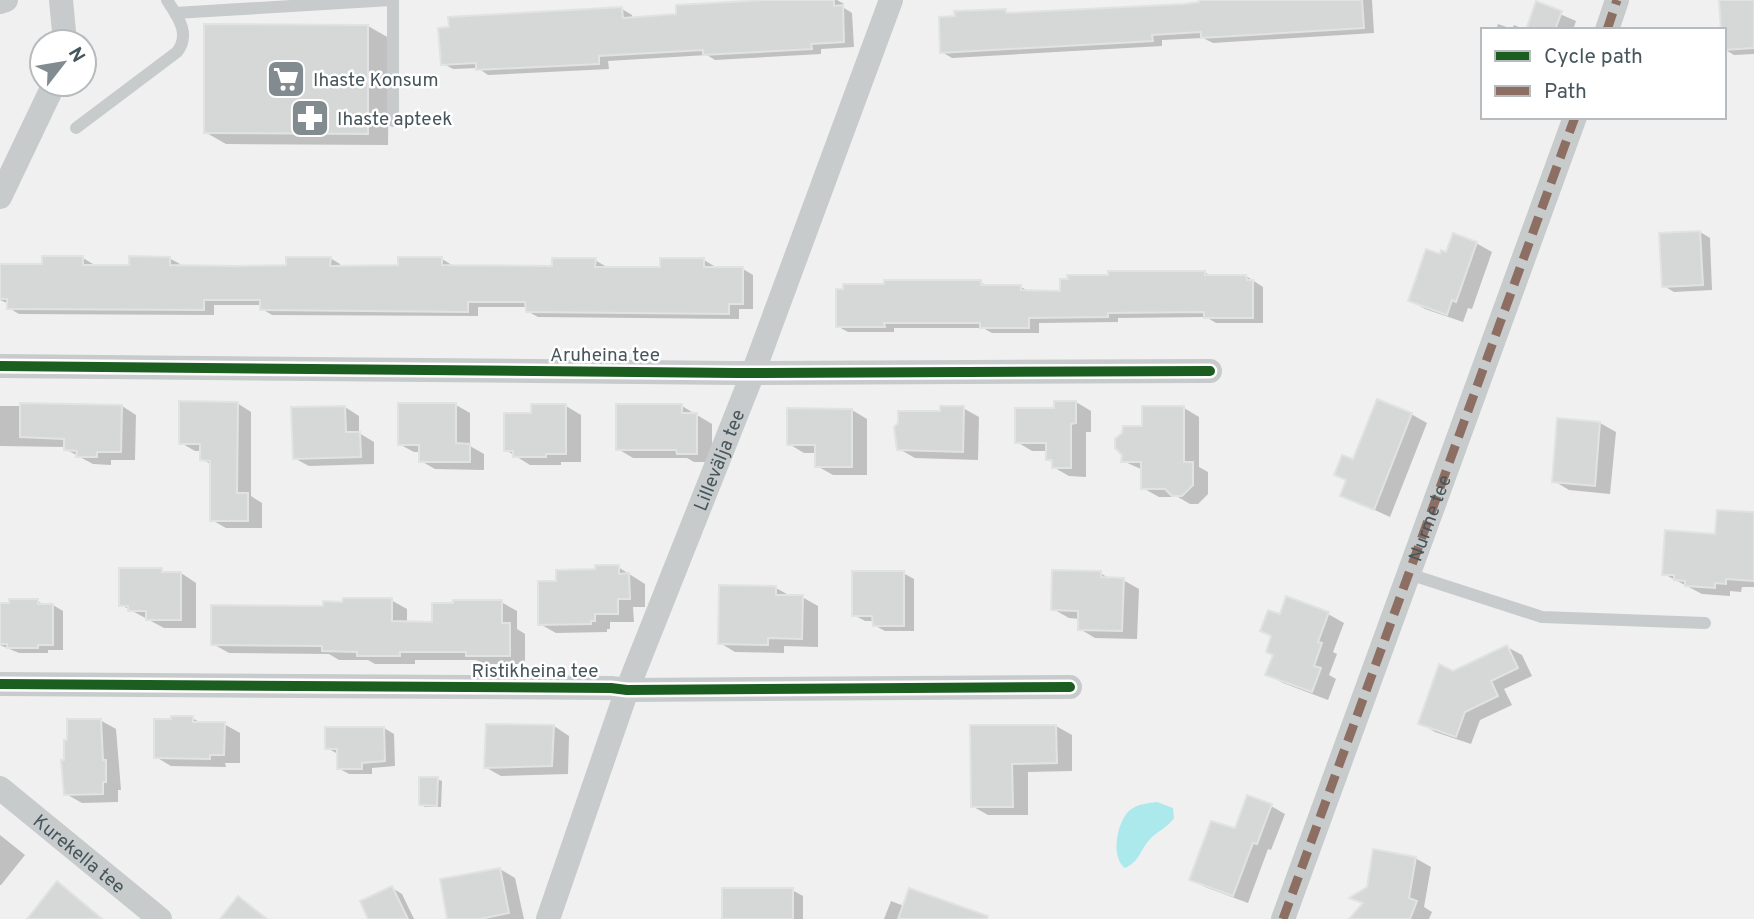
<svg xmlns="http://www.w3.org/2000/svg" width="1754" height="919" viewBox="0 0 1754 919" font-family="Overpass,sans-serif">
<rect width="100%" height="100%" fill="#f0f0f0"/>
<path fill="#abe9ec" d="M1157 802 1173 808 1174 818C1168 827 1160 830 1152 837 1141 847 1140 862 1125 868 1110 857 1117 821 1130 810 1138 804 1148 803 1157 802Z"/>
<g fill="#0003">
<path d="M794 0H837L844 4V8L852 13 854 47 821 49V54L715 60 707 55 608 61 609 69 488 75 478 68 453 69 442 63 622 9 632 15 633 19Z"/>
<path d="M1200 0H1372L1374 33 1213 43 1203 38 1162 40V46L952 58 942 52 1005 11 1012 15 1201 4Z"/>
<path d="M1754 0V54L1734 55 1724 49Z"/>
<path d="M1537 4 1576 21 1573 30H1527Z"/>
<path d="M1498 24 1512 29 1514 25 1526 30H1496Z"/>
<path d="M368 26 389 38 388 145 226 144 205 132Z"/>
<path d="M1700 232 1710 238 1712 290 1674 292 1664 286Z"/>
<path d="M1476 243 1492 252 1472 309 1468 308 1463 322 1425 309 1410 300 1441 256Z"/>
<path d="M44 258H83L93 264V266H131L169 258 180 264V267H288L330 258 340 264V267H400L442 259 452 265V267L554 268 595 260 605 266V269H662L704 260 714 266V269H743L753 275V309H739V319L538 317 527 311V307H478V316L272 315 262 309V305H214V315L19 314 9 308V304L0 300V266H44Z"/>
<path d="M1205 272 1212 277 1246 276 1263 287V323H1216L1206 317 1118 318V322L1039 323V333H992L983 328H894V332H848L837 326 980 282 989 287H1021L1030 292H1062Z"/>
<path d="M1076 402 1091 411V432H1086V477L1069 476 1053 467V463L1047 459V451H1032L1017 442 1056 410Z"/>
<path d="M237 403 251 412V496L262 503V528H226L212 520V465L202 459V451H195L181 443Z"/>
<path d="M456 405 470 413V446L484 454V470L435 469 421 461V452H414L399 444Z"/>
<path d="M0 406H122L136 415 135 460H111V465L93 464 65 449V447L0 446Z"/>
<path d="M566 406 581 415V462H561V465H530L506 450 533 415Z"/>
<path d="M682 406 712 424V462H694L687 458H633L618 449Z"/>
<path d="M345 407 359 416V433L374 442V464L309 466 294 458Z"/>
<path d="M963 408 979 417 978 460 915 458 899 449 942 413Z"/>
<path d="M1184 408 1199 417V467L1208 472V494L1198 504H1190L1178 497H1159L1143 488V470L1123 461 1144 427Z"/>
<path d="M852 410 867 419V475H833L817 466V453H804L789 444Z"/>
<path d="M1411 414 1427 423 1390 517 1342 495 1347 481 1336 475Z"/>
<path d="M1559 420 1600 423 1616 432 1610 494 1569 490 1554 481Z"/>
<path d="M1754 514V587H1742L1741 592 1730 591V596L1702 594 1664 574 1717 536Z"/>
<path d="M618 567 645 584V607H633L634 622H610V629H607V632L556 633 540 624 558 583Z"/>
<path d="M161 570 167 573H181L196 583V628H164L121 605Z"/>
<path d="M903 573 914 579V631H885L874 625V621H865L854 615Z"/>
<path d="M1100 573 1112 580H1123L1139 589 1137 639 1095 638 1080 629V619L1069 618 1053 609Z"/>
<path d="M776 588 792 597H802L818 606V647L784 646V653L735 652 720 643Z"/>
<path d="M1287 599 1328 614 1344 623 1333 652 1337 654 1329 675 1336 679 1328 700 1283 683 1267 674 1274 655 1281 616Z"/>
<path d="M391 600 407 609V623L434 624 501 602 517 611V629L525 634V664H484L476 660H415V664H375L368 660H339L329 654 229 653 213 644 324 608Z"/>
<path d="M37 601 45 605H53L63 611V650H48V653H19L0 645V605Z"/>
<path d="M1507 647 1522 655 1532 676 1504 689 1512 705 1480 720 1471 744 1435 732 1420 723 1453 673Z"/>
<path d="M192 718 203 724H224L240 733V763H225L226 767 171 766 156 757Z"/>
<path d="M100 720 116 729 121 790H118V802L82 803 66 794Z"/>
<path d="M554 726 569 736 568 774 501 776 485 767Z"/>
<path d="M1056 726 1072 735V771L1028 772V815H988L972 806V727Z"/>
<path d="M384 728 394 734 395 766 372 768V774H349L338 768V754L327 748Z"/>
<path d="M437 779 442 781 441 807H425L420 804Z"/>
<path d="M1271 806 1285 814 1271 850 1268 849 1248 903 1205 887 1191 879 1236 830Z"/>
<path d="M0 835 25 855 1 885H0Z"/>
<path d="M1415 858 1431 867 1424 907 1432 912 1429 919H1352L1364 905 1353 898Z"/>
<path d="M500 869 515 878 524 919H449Z"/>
<path d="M58 884 68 890 103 919H41Z"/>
<path d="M392 888 402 894 414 919H370Z"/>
<path d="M792 890 803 896V919H724Z"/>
<path d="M891 901 904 906 968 919H884Z"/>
</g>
<g fill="#d6d8d8" stroke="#e1e2e3" stroke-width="2">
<path d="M765 0H834V6L843 5 844 42 811 44 812 49 703 55V50L599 56V64L476 70V63L441 65 438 28 449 27 448 17 622 7 623 18 676 14V5Z"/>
<path d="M1199 0H1362L1364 28 1201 38V32L1152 35 1153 41 940 53 939 17 955 16 954 11 1006 9V13L1184 4 1199 2Z"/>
<path d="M1719 0H1754V48L1724 50V30H1721Z"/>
<path d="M1536 1 1562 11 1555 30H1526Z"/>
<path d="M204 24 368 25V134L204 133Z"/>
<path d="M1700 231 1703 285 1662 287 1659 233Z"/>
<path d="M1453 233 1477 242 1456 302 1452 300 1447 315 1408 301 1426 249 1440 254 1441 250 1446 252Z"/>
<path d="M42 256H83V265H129V256L170 257V265L235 266 286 265V257H331L330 266 398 265V257H442V265L552 266V258H596L595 267H660V258H704V267H743V304H729V314L526 312 525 302H468V312L260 310V300H204V310L7 309V299H0V264H42Z"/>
<path d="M1108 271H1205V275H1246L1247 280H1253V318H1204V312L1108 313V317L1029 318V328H980V323H884L885 327H836V289H843V284H884V280H981V285H1021V290L1060 291V279H1068L1067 275H1108Z"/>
<path d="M1377 399 1412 413 1374 510 1340 496 1346 480 1334 475 1342 455 1353 459Z"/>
<path d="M179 401 238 402 237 493H248V521H210V461L200 460V444H179Z"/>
<path d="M1054 401H1076V423L1071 424V468H1052V460H1046V443H1015V408H1054Z"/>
<path d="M20 403 122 405 121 452H97V457H76L77 451 64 450V439L20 437Z"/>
<path d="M398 403H456V443L470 444V462H419V445H398Z"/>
<path d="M531 404H566V454H546V457H513V451H504V413H531Z"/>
<path d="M616 404H682V413H697V454H677L676 450H616Z"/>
<path d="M345 406 346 432H360L361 457 293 459 291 407Z"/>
<path d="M940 406H964L963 452 897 450 894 427 898 423V411H940Z"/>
<path d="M1142 406H1184V462H1193V485L1182 496H1172L1165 489H1141V462H1121L1122 455 1115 448V439L1122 433 1123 426H1142Z"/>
<path d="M787 408 852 409V467H815V445H787Z"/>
<path d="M1557 418 1600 422 1595 486 1552 482Z"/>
<path d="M1717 510 1754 512V581L1726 579V584L1715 583V588L1685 586V581L1674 580V575H1662L1665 530 1715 534Z"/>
<path d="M595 565H619V574L629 573 630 599H618V614H595V621H591V624L538 625V581H556V570L595 569Z"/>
<path d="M119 568H162V572H181V620H146V611H128V606H119Z"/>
<path d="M1052 570 1101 571V577L1124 578 1122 631 1078 630V611L1051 610Z"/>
<path d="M852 571H904V626H873L872 616H852Z"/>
<path d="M719 585 776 586V595H803L802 639 768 638V645L718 644Z"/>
<path d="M1286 596 1329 612 1318 642 1322 643 1314 666 1321 668 1312 692 1265 675 1273 655 1266 652 1271 636 1260 631 1268 610 1280 614Z"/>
<path d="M343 598H392V621L432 622V603H453V600H502V623H510V656H466V652H400V656H357V652L322 651V646L211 645V605L323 606V601L342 602Z"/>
<path d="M9 599H38V604H53V645H38V648H7V644H0V603H9Z"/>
<path d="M1507 645 1518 668 1491 681 1498 696 1465 712 1456 737 1418 724 1439 664 1453 671Z"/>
<path d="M171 716H193V722H225L224 755H210V759L154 758V719H171Z"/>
<path d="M67 719H101L103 760H106V782H103V794L64 795 61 760H64V740H67Z"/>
<path d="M486 724 554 725 552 766 484 768Z"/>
<path d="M970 725H1056L1057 763 1012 764 1013 807H971Z"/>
<path d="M325 727H384L385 761 362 763V769H337V749H325Z"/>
<path d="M419 777H438L437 806 419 805Z"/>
<path d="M1247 795 1272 804 1257 844 1253 843 1233 896 1189 880 1211 821 1235 828Z"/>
<path d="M1373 849 1416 857 1409 898 1417 901 1410 919H1349L1363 903 1349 898 1367 887Z"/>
<path d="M500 868 509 913 480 919H447L440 879Z"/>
<path d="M57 881 102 919H27Z"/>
<path d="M392 886 408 919H368L360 901Z"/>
<rect x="722" y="888" width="71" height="31"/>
<path d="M909 888 988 916 987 919H898Z"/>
<path d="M238 896 267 919H220Z"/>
</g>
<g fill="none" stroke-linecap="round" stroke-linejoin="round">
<g stroke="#c7cbcc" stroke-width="12">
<path d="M175 13 391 0"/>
<path d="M393 121V0"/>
<path d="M76 128 177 52C191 34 178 17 167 0"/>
<path d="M1409 574 1542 617 1705 623"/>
</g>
<g stroke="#c7cbcc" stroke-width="24">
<path d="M61 0 65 42"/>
<path d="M0 2 6 0"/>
<path d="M1607 30 1617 0"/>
<path d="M0 197 54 84"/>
<path d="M0 366 736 373 1210 371"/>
<path d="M0 684 611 688 627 690 1070 687"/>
<path id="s1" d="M0 788 160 919"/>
<path id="s2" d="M548 919 627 690 753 373 891 0"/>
<path id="s3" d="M1283 919 1575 117"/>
</g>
<g stroke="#8d6e63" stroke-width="9" stroke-dasharray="18 9" stroke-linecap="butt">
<path d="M1607 30 1617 0"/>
<path d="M1283 919 1575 117"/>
</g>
<g stroke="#fff" stroke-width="15">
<g id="cycleway">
<path d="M0 366 736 373 1210 371"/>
<path d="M0 684 611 688 627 690 1070 687"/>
</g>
</g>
<use href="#cycleway" stroke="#1b5e20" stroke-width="10"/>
</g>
<defs>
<g id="supermarket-square" transform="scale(2.0125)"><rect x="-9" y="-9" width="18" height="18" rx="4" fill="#828c90" stroke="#fff"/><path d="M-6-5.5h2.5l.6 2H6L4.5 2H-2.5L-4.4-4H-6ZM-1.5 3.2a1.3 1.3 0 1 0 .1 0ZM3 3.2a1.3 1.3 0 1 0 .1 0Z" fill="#fff"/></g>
<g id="pharmacy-square" transform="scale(2.0125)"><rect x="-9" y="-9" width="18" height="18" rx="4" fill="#828c90" stroke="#fff"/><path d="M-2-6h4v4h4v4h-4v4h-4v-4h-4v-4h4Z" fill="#fff"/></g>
</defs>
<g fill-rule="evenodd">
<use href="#supermarket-square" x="286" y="79"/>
<use href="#pharmacy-square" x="310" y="118"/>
</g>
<g text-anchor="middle" stroke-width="5" stroke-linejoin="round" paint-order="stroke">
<g font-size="19" fill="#47565c" stroke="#fff" text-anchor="start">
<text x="313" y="86">Ihaste Konsum</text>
<text x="337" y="125">Ihaste apteek</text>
</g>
<g font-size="19" fill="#47565c" stroke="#fff">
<text x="605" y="361">Aruheina tee</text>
<text dy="7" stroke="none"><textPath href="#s2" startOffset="490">Lillevälja tee</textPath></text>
<text dy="7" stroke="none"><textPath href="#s3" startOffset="427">Nurme tee</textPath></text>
<text x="535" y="677">Ristikheina tee</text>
<text dy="7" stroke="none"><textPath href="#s1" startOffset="103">Kurekella tee</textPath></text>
</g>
</g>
<rect x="1481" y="28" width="245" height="91" fill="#ffffff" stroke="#b5bbbe" stroke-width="2"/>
<rect x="1495" y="51" width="35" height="10" fill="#1b5e20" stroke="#b5bbbe" stroke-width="2"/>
<text x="1544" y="63" font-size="21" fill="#47565c">Cycle path</text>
<rect x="1495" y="86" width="35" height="10" fill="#8d6e63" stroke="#b5bbbe" stroke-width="2"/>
<text x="1544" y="98" font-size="21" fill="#47565c">Path</text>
<g transform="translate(63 63) rotate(59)"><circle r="33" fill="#ffffff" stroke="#b5bbbe" stroke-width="2"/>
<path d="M0-5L12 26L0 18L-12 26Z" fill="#828c90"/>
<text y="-10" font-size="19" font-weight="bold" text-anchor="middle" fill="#47565c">N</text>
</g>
</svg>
